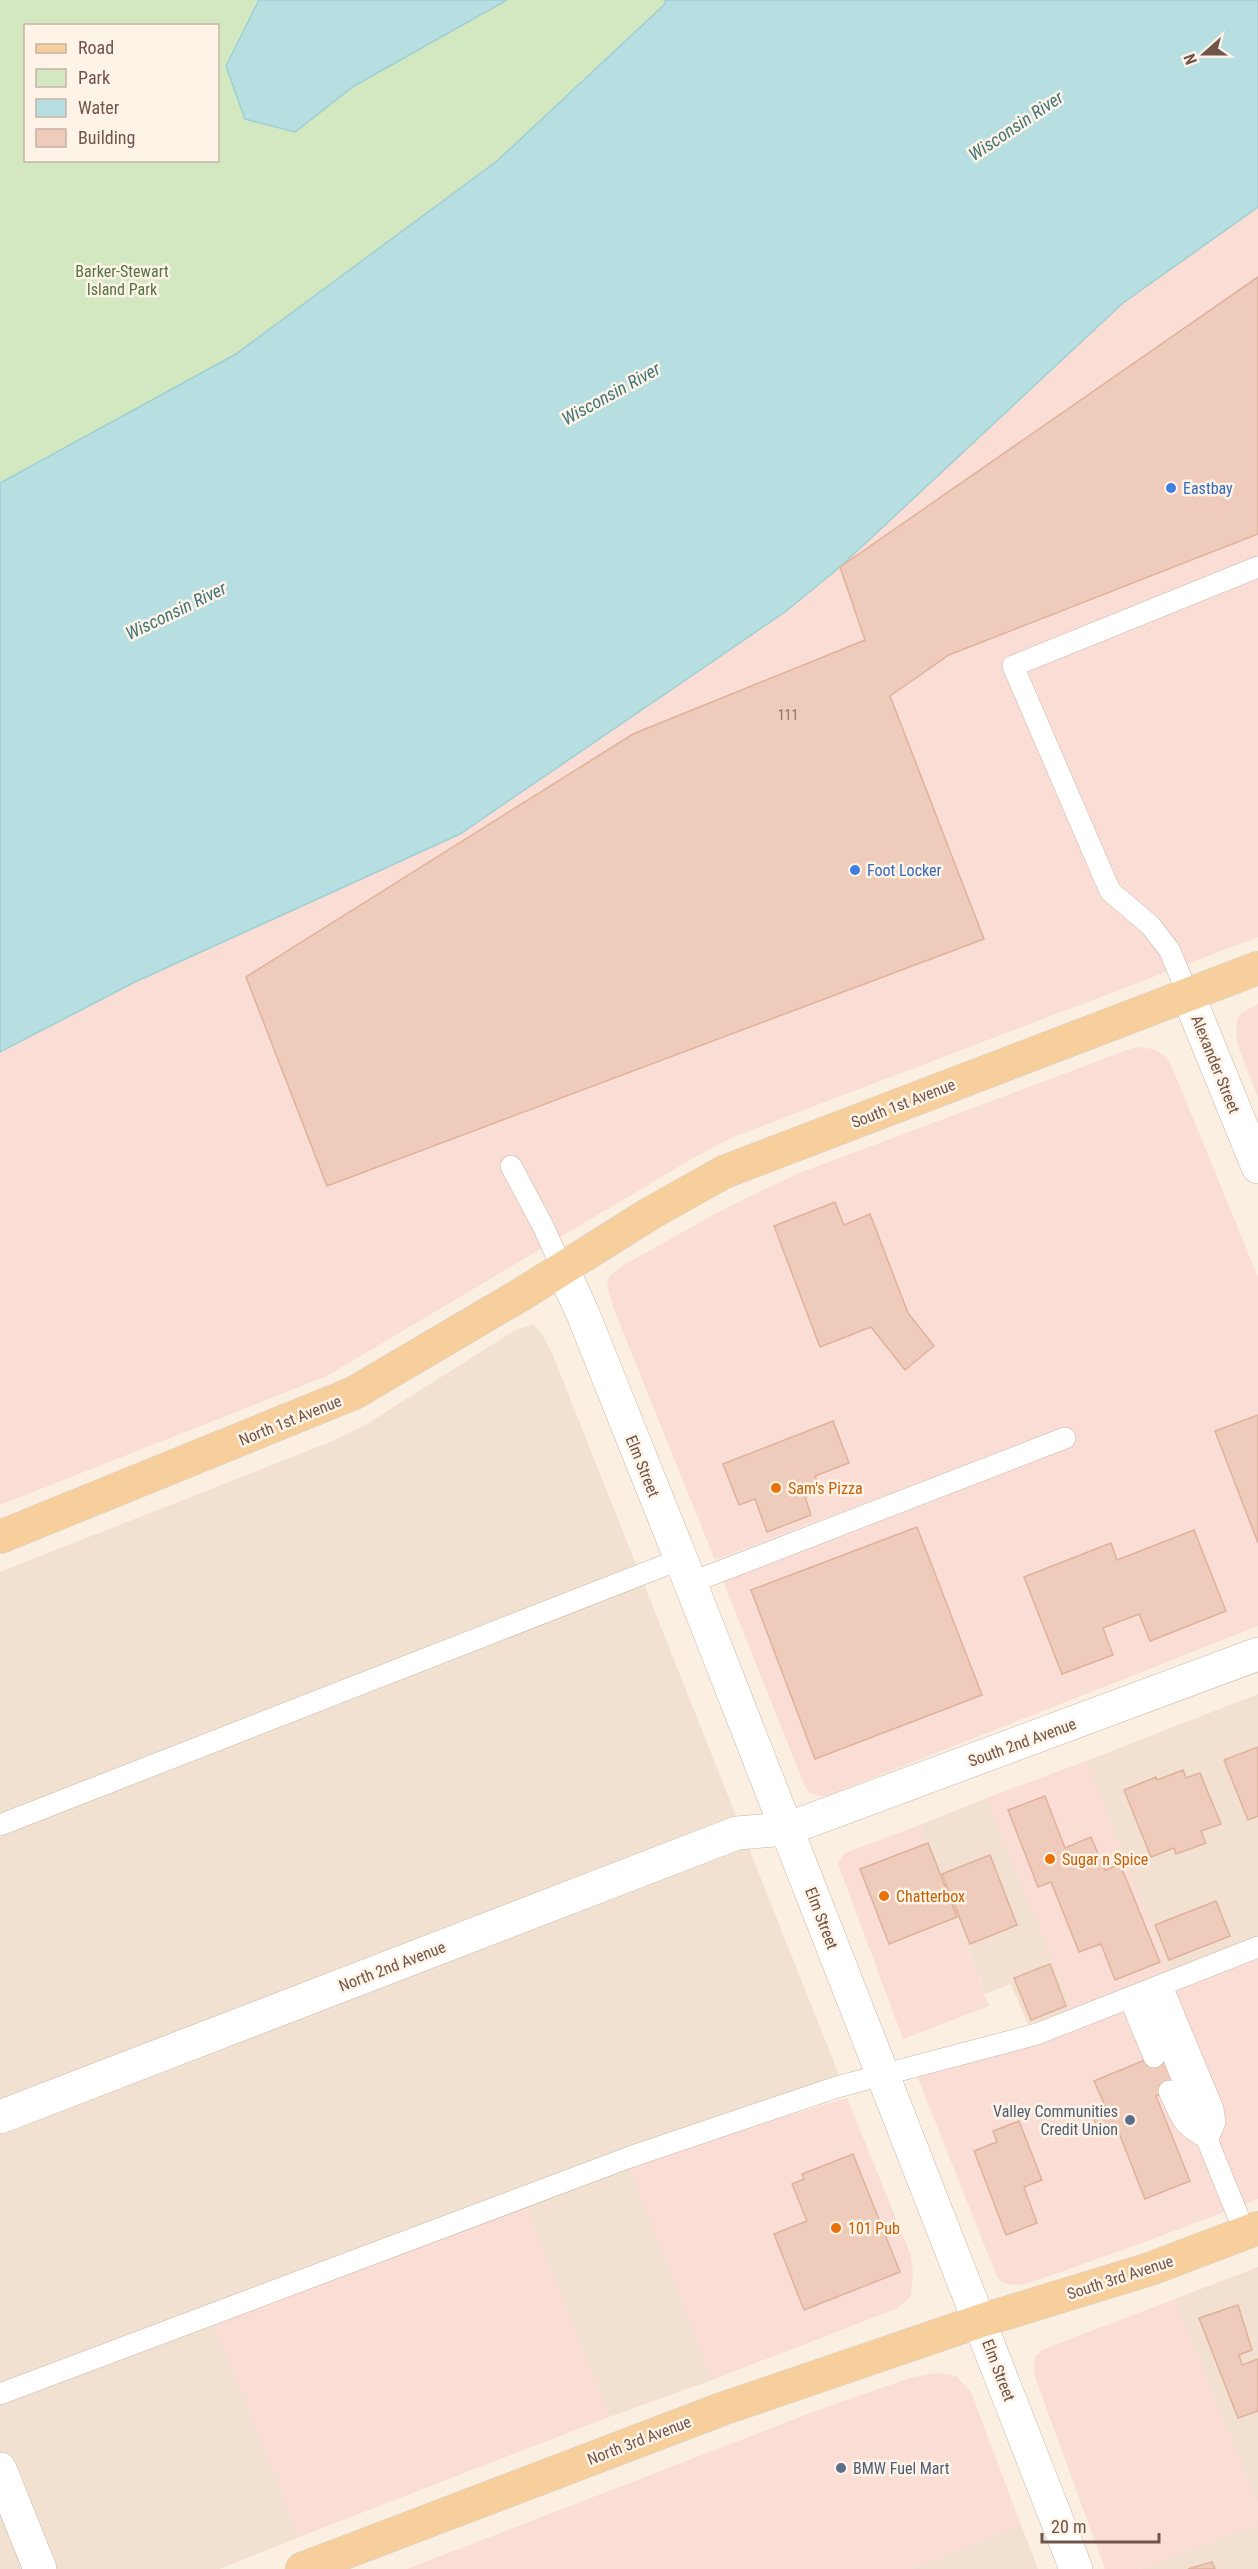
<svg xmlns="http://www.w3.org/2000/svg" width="1258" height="2569" viewBox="0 0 1258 2569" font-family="'Roboto Condensed',sans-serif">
<rect width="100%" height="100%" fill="#faefe1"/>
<g fill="#f2e0d0">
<path d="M533 1325 542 1334 552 1353 839 2075 624 2152 712 2380 609 2417 526 2206 214 2325 299 2537 219 2569H0V1572L328 1443 362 1427 517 1329Z"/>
<path d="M1258 1694V1940L1171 1975 1086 1761Z"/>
<path d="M987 1798 1072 2009 1028 2025 1011 1984 985 1994 920 1825Z"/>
<path d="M1258 2267V2504L1175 2299Z"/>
<path d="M1021 2525 1038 2569H913Z"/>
<path d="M1258 2525V2569H1139Z"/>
</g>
<g fill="#faded5">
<path d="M1258 207V937L733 1137 695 1157 327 1376 0 1505V1052L135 982 460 834 786 612 840 567 1123 303Z"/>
<path d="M1258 1004V1097L1239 1049 1236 1036 1237 1019 1242 1013Z"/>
<path d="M1135 1047 1154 1049 1166 1057 1172 1067 1258 1277V1626L827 1796H819L810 1793 805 1787 722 1578 1064 1428 715 1560 613 1307 607 1285 609 1277 620 1267 726 1208 799 1173Z"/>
<path d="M1086 1761 1171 1975 1072 2009 987 1798Z"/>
<path d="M920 1825 989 2006 903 2039 838 1864 845 1853Z"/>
<path d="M1258 1958V2199L1153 2239 1038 2280 1019 2285 1008 2284 1001 2281 997 2277 915 2071Z"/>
<path d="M847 2098 910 2253 913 2271 911 2296 898 2308 712 2380 628 2163Z"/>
<path d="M526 2206 609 2417 299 2537 214 2325Z"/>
<path d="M1175 2299 1258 2504V2525L1139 2569H1105L1034 2374 1035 2356 1044 2349Z"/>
<path d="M936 2373 956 2376 971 2392 1021 2525 913 2569H407L821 2409 910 2378Z"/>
</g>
<path fill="#d3e7c1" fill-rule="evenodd" d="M0 0H259L226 66 295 132 354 86 507 0H665V4L497 161 236 354 0 483ZM26 26H218V160H26Z"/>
<g fill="#b7dfe2" stroke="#9ecfd3" stroke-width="1.5">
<path d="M259 0H507L354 86 295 132 245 119 226 66Z"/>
<path d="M665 0H1258V207L1123 303 840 567 785 612 460 834 135 982 0 1052V483L236 354 497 161 665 4Z"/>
</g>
<g fill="#eecbba" stroke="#e0b19c" stroke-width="1.5">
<path d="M1258 277V534L949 655 890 696 984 939 327 1186 246 977 633 734 865 640 840 567Z"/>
<path d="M835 1202 844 1225 870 1214 908 1313 934 1346 905 1370 871 1327 820 1347 774 1226Z"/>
<path d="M1258 1415V1543L1215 1431Z"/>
<path d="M833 1421 849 1463 815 1476 821 1490 805 1497 811 1515 767 1532 755 1499 739 1505 723 1464Z"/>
<path d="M917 1527 982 1695 815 1759 751 1590Z"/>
<path d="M1194 1530 1226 1611 1150 1641 1139 1614 1103 1628 1113 1655 1062 1674 1024 1577 1111 1543 1117 1560Z"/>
<path d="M1258 1747V1816L1248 1820 1224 1760Z"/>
<path d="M1183 1770 1186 1778 1200 1773 1221 1824 1201 1831 1206 1843 1176 1854 1174 1848 1151 1857 1124 1790 1156 1777 1157 1780Z"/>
<path d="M1045 1796 1065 1848 1091 1837 1105 1870 1120 1864 1160 1962 1115 1980 1101 1944 1079 1952 1051 1882 1038 1887 1008 1810Z"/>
<path d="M928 1843 957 1917 889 1944 860 1869Z"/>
<path d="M990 1855 1017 1925 970 1944 942 1874Z"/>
<path d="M1216 1901 1230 1936 1169 1960 1155 1925Z"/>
<path d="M1050 1964 1066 2006 1031 2020 1014 1978Z"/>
<path d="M1167 2051 1181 2086 1156 2096 1190 2181 1145 2199 1117 2128 1100 2135 1091 2112 1105 2106 1094 2081Z"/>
<path d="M1019 2121 1042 2180 1024 2187 1037 2223 1006 2235 974 2151 997 2142 993 2131Z"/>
<path d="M853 2154 900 2272 804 2310 774 2234 807 2221 792 2184 804 2179 802 2174Z"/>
<path d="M1238 2305 1252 2350 1239 2355 1242 2365 1258 2359V2411L1238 2418 1199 2318Z"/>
<path d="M1212 2562 1215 2569H1188Z"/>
</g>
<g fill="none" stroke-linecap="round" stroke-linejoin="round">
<g stroke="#cab6a9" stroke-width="22">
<g id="service">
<path d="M1188 995 1170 951 1151 926 1110 891 1013 666 1258 567"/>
<path d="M511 1166 543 1226 562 1268"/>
<path d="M690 1583 1065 1438"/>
<path d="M0 1825 681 1559"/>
<path d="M1162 1986 1213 2109 1215 2122 1208 2138"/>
<path d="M1147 1992 1245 2233"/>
<path d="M1130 1999 1154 2057"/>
<path d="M1169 2091C1181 2116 1181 2126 1208 2138"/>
<path d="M0 2394 630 2157 837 2087 1037 2034 1258 1947"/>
</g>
</g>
<g stroke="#cab6a9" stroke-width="34">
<g id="minor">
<path d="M1188 995 1258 1167"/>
<path d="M0 2117 737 1833 787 1829 1258 1654"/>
<path d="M0 2469 40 2569"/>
</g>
</g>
<g stroke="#cab6a9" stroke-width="34">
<path id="tertiary" d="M562 1268 583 1314 681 1559 1076 2569"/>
</g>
<g stroke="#d7cfcc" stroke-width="34">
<g id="primary">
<path d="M0 1537 354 1393 522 1294 651 1213 724 1172 1258 968"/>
<path d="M302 2569 722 2409 980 2321 1150 2269 1258 2228"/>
</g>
</g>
<use href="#service" stroke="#fff" stroke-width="21"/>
<use href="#minor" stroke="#fff" stroke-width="33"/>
<use href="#tertiary" stroke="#fff" stroke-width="33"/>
<use href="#primary" stroke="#f6cf9c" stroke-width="33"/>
</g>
<g fill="#3f7fe0" stroke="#fef3e7" stroke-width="2">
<circle cx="1171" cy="488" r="6"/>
<circle cx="855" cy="870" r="6"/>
</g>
<g fill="#e8710a" stroke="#fef3e7" stroke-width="2">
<circle cx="776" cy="1488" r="6"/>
<circle cx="1050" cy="1859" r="6"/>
<circle cx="884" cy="1896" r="6"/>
<circle cx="836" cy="2228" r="6"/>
</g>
<g fill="#5c6f8a" stroke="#fef3e7" stroke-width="2">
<circle cx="1130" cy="2120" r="6"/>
<circle cx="841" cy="2468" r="6"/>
</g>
<g text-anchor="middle" stroke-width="5" stroke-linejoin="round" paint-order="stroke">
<g font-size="14" fill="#907266">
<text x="788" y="720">111</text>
</g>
<g font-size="16" fill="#547542" stroke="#fef3e7">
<text x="122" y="277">Barker-Stewart<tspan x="122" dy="18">Island Park</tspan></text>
</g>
<g font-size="16" fill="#366cbe" stroke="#fef3e7" text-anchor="start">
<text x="1183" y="494">Eastbay</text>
<text x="867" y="876">Foot Locker</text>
</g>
<g font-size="16" fill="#70554a" stroke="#fef3e7">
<text transform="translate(1216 1064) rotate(68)" y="6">Alexander Street</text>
<text transform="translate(903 1103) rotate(-21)" y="6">South 1st Avenue</text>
<text transform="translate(290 1420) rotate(-22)" y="6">North 1st Avenue</text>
<text transform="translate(643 1466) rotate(68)" y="6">Elm Street</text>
<text transform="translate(1022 1742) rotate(-20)" y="6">South 2nd Avenue</text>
<text transform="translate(822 1918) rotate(69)" y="6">Elm Street</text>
<text transform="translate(392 1966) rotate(-21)" y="6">North 2nd Avenue</text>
<text transform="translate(1120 2277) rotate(-18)" y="6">South 3rd Avenue</text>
<text transform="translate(999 2370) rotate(69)" y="6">Elm Street</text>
<text transform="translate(639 2440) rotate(-21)" y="6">North 3rd Avenue</text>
</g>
<g font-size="16" fill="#c56008" stroke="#fef3e7" text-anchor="start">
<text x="788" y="1494">Sam's Pizza</text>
<text x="1062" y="1865">Sugar n Spice</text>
<text x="896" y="1902">Chatterbox</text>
<text x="848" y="2234">101 Pub</text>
</g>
<g font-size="16" fill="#4e5e75" stroke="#fef3e7" text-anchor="end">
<text x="1118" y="2117">Valley Communities<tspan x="1118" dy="18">Credit Union</tspan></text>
<text x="853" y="2474" text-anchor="start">BMW Fuel Mart</text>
</g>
<g font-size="18" font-style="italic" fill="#42767b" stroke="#fef3e7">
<text transform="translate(1016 126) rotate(-34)" y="6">Wisconsin River</text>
<text transform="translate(611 394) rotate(-29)" y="6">Wisconsin River</text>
<text transform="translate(176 611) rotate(-26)" y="6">Wisconsin River</text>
</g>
</g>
<rect x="24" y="24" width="195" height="138" fill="#fef3e7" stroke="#c5b4a8" stroke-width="1.5"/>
<rect x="36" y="44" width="30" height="9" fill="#f6cf9c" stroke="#c5b4a8" stroke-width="1.5"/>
<text x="78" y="54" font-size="18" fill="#70554a">Road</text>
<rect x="36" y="69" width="30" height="18" fill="#d3e7c1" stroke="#c5b4a8" stroke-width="1.5"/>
<text x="78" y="84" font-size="18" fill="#70554a">Park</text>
<rect x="36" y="99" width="30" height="18" fill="#b7dfe2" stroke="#c5b4a8" stroke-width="1.5"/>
<text x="78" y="114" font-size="18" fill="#70554a">Water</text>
<rect x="36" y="129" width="30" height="18" fill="#eecbba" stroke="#c5b4a8" stroke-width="1.5"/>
<text x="78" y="144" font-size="18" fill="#70554a">Building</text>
<g transform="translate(1204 54) rotate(249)" stroke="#fef3e7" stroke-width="4.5" paint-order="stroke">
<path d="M0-4.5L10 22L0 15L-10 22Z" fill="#70554a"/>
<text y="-9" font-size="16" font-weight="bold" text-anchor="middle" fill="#70554a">N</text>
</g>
<path d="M1042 2533v9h117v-9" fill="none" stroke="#70554a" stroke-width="3"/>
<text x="1051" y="2533" font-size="18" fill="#70554a" stroke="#fef3e7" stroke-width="4.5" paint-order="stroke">20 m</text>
</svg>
